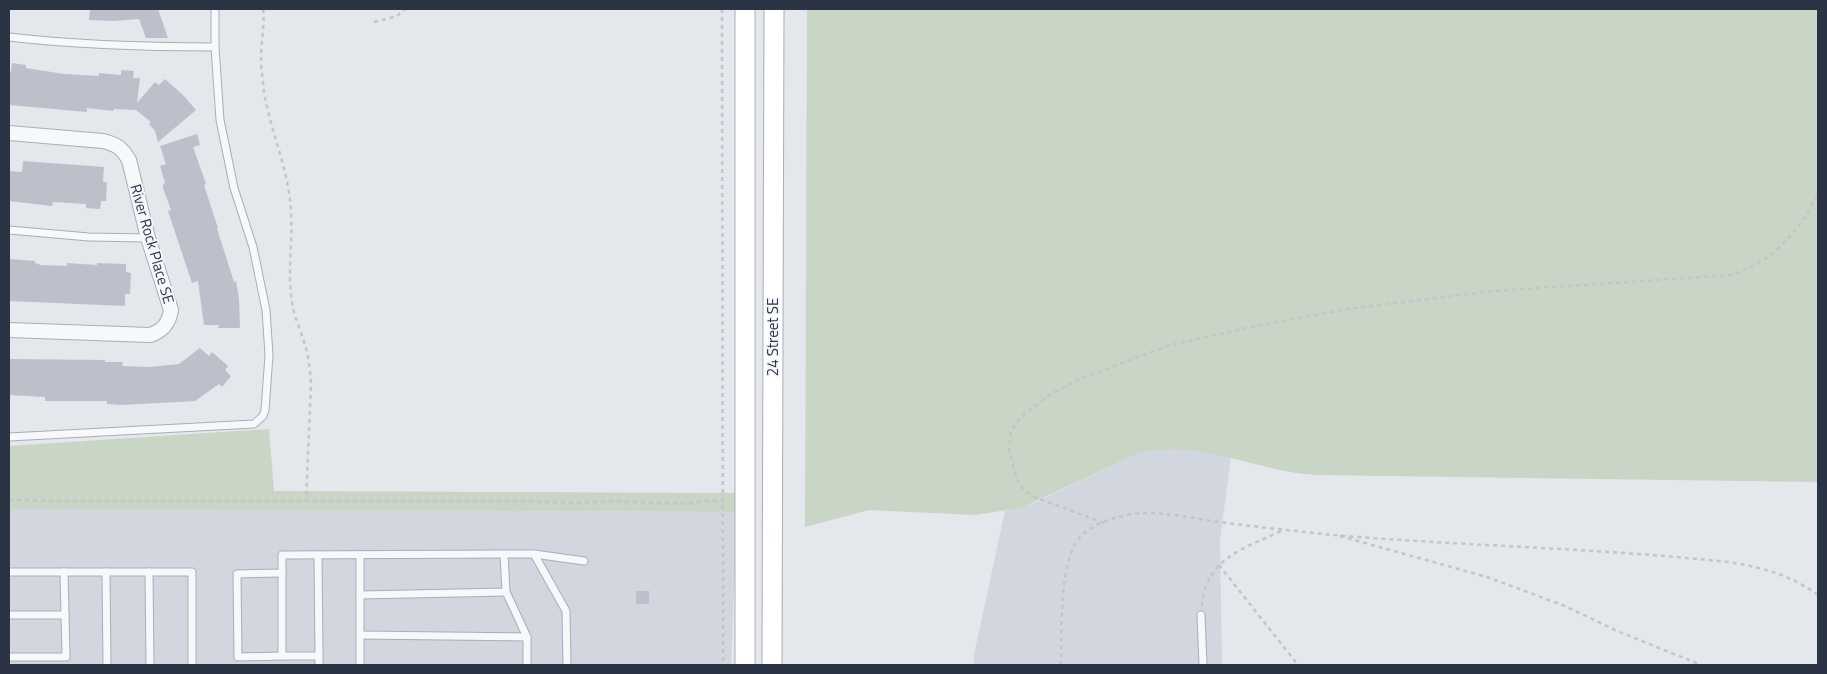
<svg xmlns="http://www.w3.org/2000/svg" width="1827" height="674" viewBox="0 0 1827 674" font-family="'Titillium Web',sans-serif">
<rect width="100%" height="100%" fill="#e4e7ec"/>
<g fill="#d2d6de">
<path d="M1157 449H1179L1209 452 1231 457 1220 540 1222 665H974V655L1005 511 1034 503 1139 453Z"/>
<path d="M9 509 737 512 731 665H9Z"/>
</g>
<g fill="#c9d6c5">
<path d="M807 9H1818V482L1317 475C1254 472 1204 438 1139 453L1021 508 975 515 869 510 805 527Z"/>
<path d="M269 429 274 491 736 493 737 512 9 509V446Z"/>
</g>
<g fill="#bbc0ca">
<path d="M90 9H158L168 38H146L139 19 114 21 89 20Z"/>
<path d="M12 63 26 65V68L64 74 99 76V73L121 75V70L134 71 133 78H140L137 103 155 82 159 85 165 79 183 95 196 110 158 142 155 131 149 124 151 122 136 110 114 109 113 111 87 108V112L9 105V71L11 72Z"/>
<path d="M197 134 200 145 193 147 206 184 204 185 218 228 217 229 234 282 236 281 239 299 240 328H217L220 325H204L198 281 192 283 168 211 171 210 163 188V184L165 183 160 166 166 164 160 146Z"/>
<path d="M23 161 104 167 103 182H107L106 201H101L100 209 86 208V204L53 202 52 206 9 201V171L22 172Z"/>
<path d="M9 259 35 261V263L41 265 67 266V263L97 265V263L126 264V272L131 273 130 294H125V306L9 301Z"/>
<path d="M200 348 209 356 212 352 228 366 225 370 231 376 222 387 219 384 195 401 121 405 107 404V401H45V397L9 395V359L105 360V362H123L122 366 149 367 179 364Z"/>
<rect x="636" y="591" width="13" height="13"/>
</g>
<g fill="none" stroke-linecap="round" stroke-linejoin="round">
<g stroke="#a9aeb7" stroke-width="9">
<g id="service">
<path d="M9 37C77 45 146 47 215 47"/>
<path d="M9 230 89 237 148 238"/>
<path d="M9 437 254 424 263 416 265 410 269 355 266 310 253 247 234 188 220 120 215 47V9"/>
<path d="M534 554 584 561"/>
<path d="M318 555 319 656"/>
<path d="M360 555V665"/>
<path d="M9 572H192V665"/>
<path d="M106 572 107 665"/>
<path d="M149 572 150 665"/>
<path d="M282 573 237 574 238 657 282 656"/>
<path d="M360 595 506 592 504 554"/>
<path d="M9 615H65"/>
<path d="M1201 615 1203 665"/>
<path d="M360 635 527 637 506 592"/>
<path d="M527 637V665"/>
<path d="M9 657H66L64 572"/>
<path d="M319 665V656H282V555L534 554 566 611 567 665"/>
</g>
</g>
<g stroke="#a9aeb7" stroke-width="16">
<path id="minor" d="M9 133 103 141C116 144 122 148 129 160L148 238 171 310C169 323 163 331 150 335L9 330"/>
</g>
<g stroke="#a9aeb7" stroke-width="21">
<g id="secondary">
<path d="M745 9V665"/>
<path d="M772 665 774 9"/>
</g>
</g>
<g stroke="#c2c5cb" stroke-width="2.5" stroke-dasharray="4 4" stroke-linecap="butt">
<path d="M263 9C265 25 261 42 261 58 261 69 263 81 264 92 271 134 290 172 291 214 293 244 287 271 292 302 294 317 301 331 305 345 309 358 310 370 311 383L306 501"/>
<path d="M722 9 723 665"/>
<path d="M374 22 397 16 405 9"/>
<path d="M9 500 49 501H527L575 503 612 501 687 504 706 501H722"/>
<path d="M1104 523 1032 496 1023 489 1017 480 1009 449 1011 431 1022 416 1051 394 1080 379 1167 346 1245 328 1347 309 1494 291 1731 275C1772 263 1801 230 1818 193"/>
<path d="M1340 536 1487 577 1565 606 1615 630 1701 665"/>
<path d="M1219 565 1298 665"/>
<path d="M1202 606C1206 558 1243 549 1281 531"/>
<path d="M1061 665C1062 633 1058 557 1082 535 1099 520 1126 513 1149 513 1172 513 1196 519 1219 522 1257 527 1295 531 1333 535 1464 546 1597 548 1728 562 1761 567 1791 575 1818 595"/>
</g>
<use href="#service" stroke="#f7f8fa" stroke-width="7"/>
<use href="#minor" stroke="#f7f8fa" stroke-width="14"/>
<use href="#secondary" stroke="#fff" stroke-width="19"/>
</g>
<g text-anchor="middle" stroke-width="4" stroke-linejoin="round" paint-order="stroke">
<g font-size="15" fill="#2b3445" stroke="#f4f6f9">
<text transform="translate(152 244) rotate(74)" y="5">River Rock Place SE</text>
<text transform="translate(773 337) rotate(-90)" y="5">24 Street SE</text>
</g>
</g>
<rect width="1827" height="674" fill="none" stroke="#2b3445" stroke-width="20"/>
</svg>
